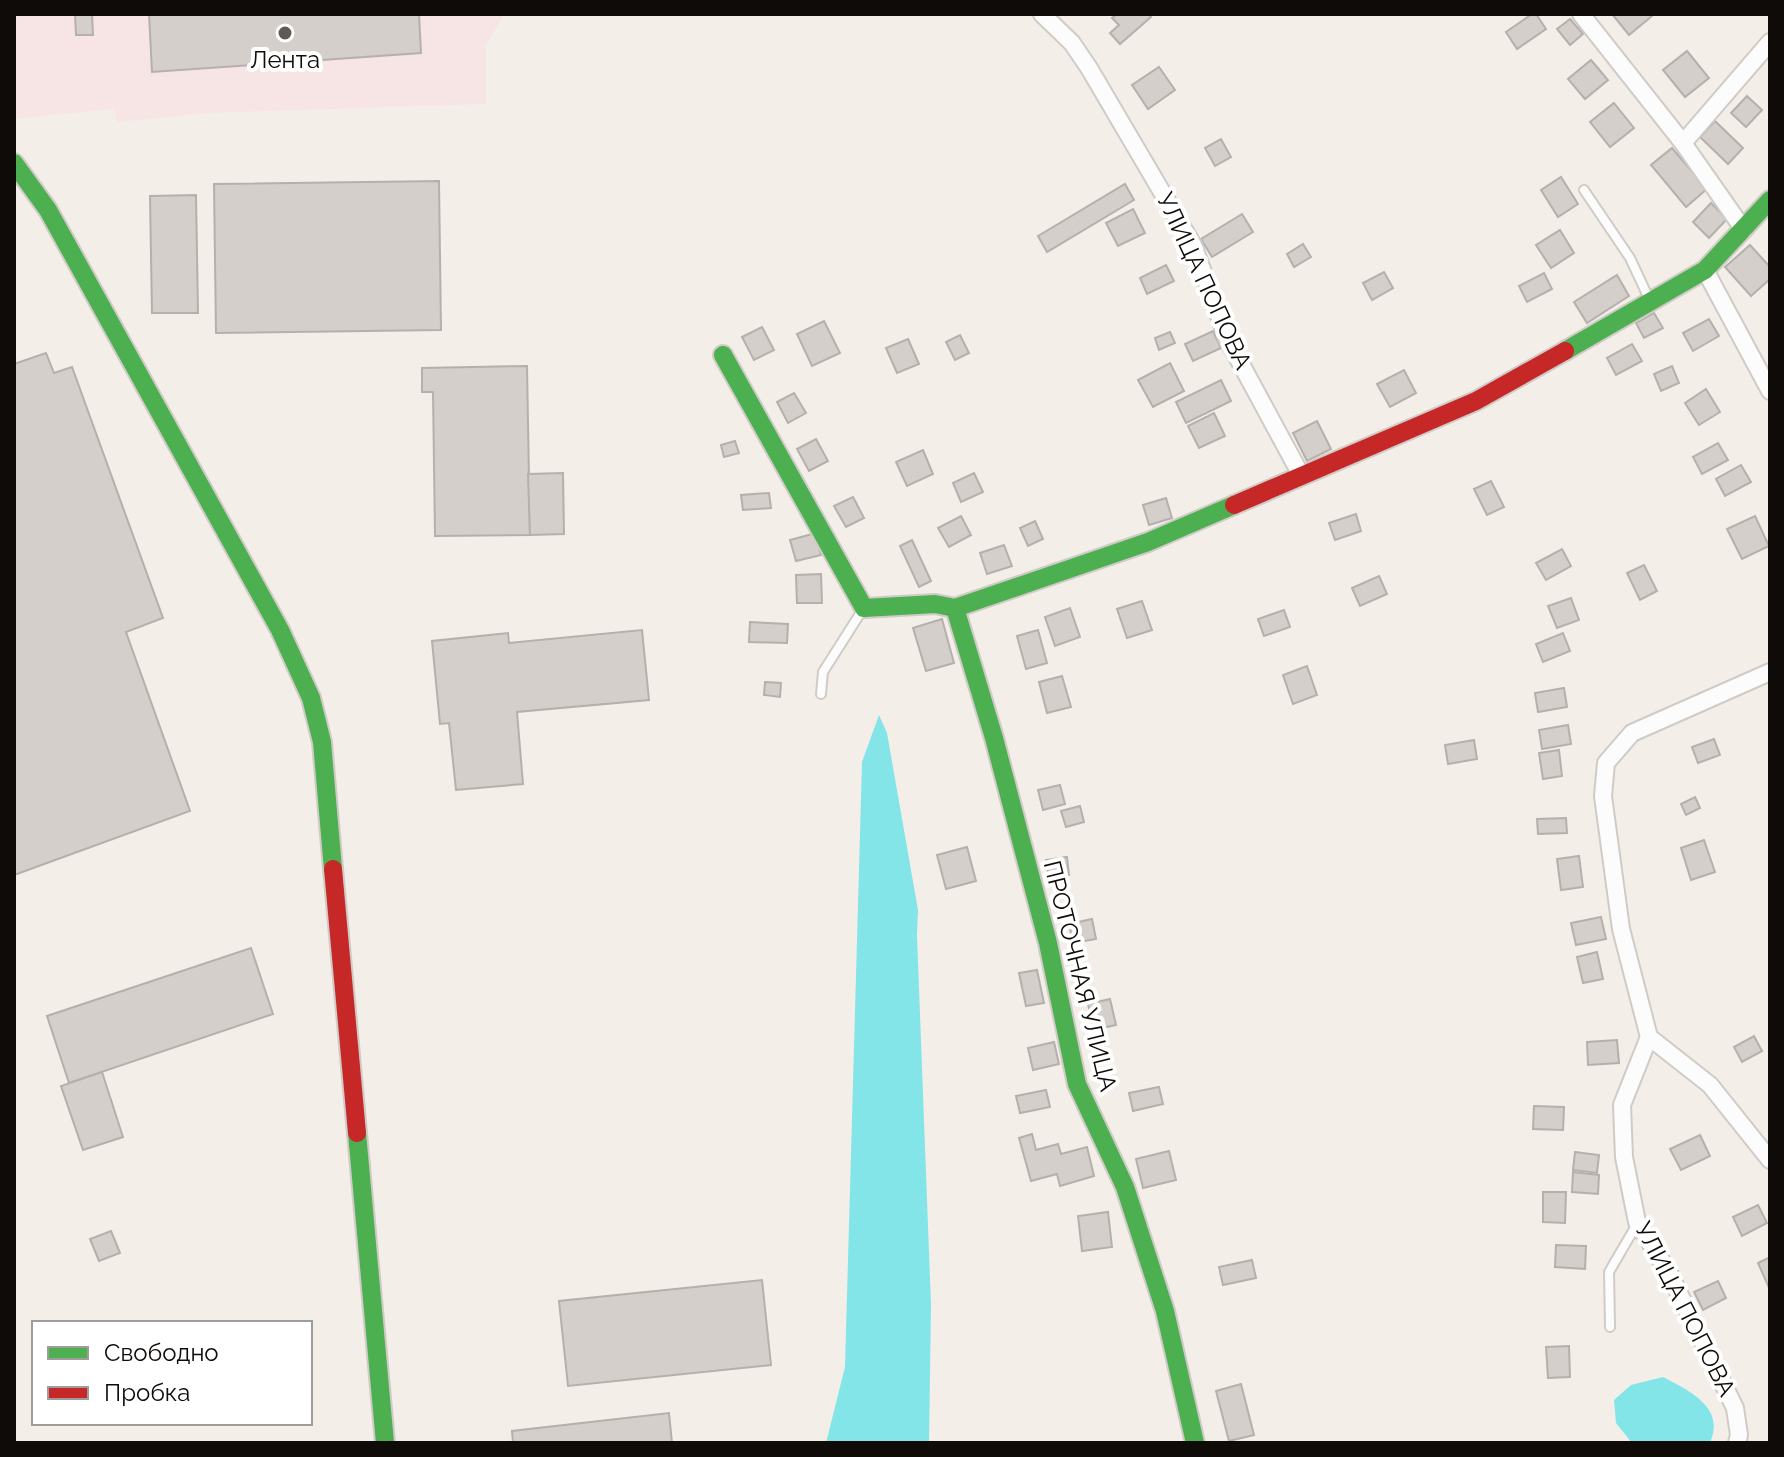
<svg xmlns="http://www.w3.org/2000/svg" width="1784" height="1457" viewBox="0 0 1784 1457" font-family="Raleway,sans-serif">
<rect width="100%" height="100%" fill="#f4eee9"/>
<path fill="#f7e5e5" d="M14 14H505L486 44V104L209 113 117 122 114 109 14 119Z"/>
<g fill="#84e5e8">
<path d="M879 715 887 733 918 910 917 935 931 1305 929 1443H826L845 1367 862 762Z"/>
<path d="M1663 1377C1690 1391 1726 1408 1710 1443H1632L1616 1423 1614 1400 1631 1385Z"/>
</g>
<g fill="#d4cfcb" stroke="#b5b0ad" stroke-width="2">
<path d="M75 14H92L93 35H76Z"/>
<path d="M149 14H419L421 53 152 72Z"/>
<path d="M1117 14H1148L1151 17 1120 44 1110 33 1119 25 1112 18Z"/>
<path d="M1532 14H1536L1546 29 1517 49 1506 32Z"/>
<path d="M1612 14H1651L1652 16 1629 35Z"/>
<path d="M1570 19 1583 34 1570 45 1557 29Z"/>
<path d="M1687 51 1709 78 1685 97 1663 70Z"/>
<path d="M1591 60 1608 80 1585 99 1568 79Z"/>
<path d="M1159 67 1175 90 1148 109 1132 85Z"/>
<path d="M1747 96 1762 110 1746 127 1731 113Z"/>
<path d="M1614 103 1634 128 1610 147 1590 122Z"/>
<path d="M1715 121 1743 148 1728 164 1700 137Z"/>
<path d="M1221 139 1231 157 1215 166 1205 148Z"/>
<path d="M1672 148 1707 189 1686 207 1651 165Z"/>
<path d="M1561 177 1578 204 1558 217 1541 190Z"/>
<path d="M439 181 441 330 216 333 214 184Z"/>
<path d="M1125 184 1134 200 1047 252 1038 236Z"/>
<path d="M196 195 198 313H152L150 196Z"/>
<path d="M1711 203 1727 219 1709 238 1693 222Z"/>
<path d="M1133 209 1145 233 1118 246 1106 223Z"/>
<path d="M1242 214 1253 232 1212 257 1201 239Z"/>
<path d="M1560 230 1574 253 1551 268 1536 245Z"/>
<path d="M1303 244 1311 257 1294 267 1287 254Z"/>
<path d="M1750 245 1770 267V279L1751 296 1725 267Z"/>
<path d="M1166 265 1174 281 1147 294 1140 278Z"/>
<path d="M1384 272 1393 288 1372 300 1363 283Z"/>
<path d="M1544 273 1552 289 1527 302 1519 286Z"/>
<path d="M1617 275 1629 296 1587 323 1574 302Z"/>
<path d="M1654 313 1663 328 1644 338 1636 323Z"/>
<path d="M1709 319 1719 336 1693 351 1683 333Z"/>
<path d="M824 321 840 353 812 366 797 334Z"/>
<path d="M762 327 774 350 754 360 742 337Z"/>
<path d="M1213 331 1221 348 1193 361 1185 344Z"/>
<path d="M1170 332 1175 343 1159 350 1155 338Z"/>
<path d="M960 335 969 353 955 360 946 342Z"/>
<path d="M908 339 919 364 897 373 886 348Z"/>
<path d="M1632 344 1642 361 1616 375 1607 358Z"/>
<path d="M46 353 54 373 72 367 163 618 126 632 190 811 14 875V364Z"/>
<path d="M1170 363 1184 391 1153 407 1138 380Z"/>
<path d="M527 366 530 535 435 536 433 392H422V368Z"/>
<path d="M1672 366 1679 383 1661 391 1654 374Z"/>
<path d="M1404 370 1416 393 1390 407 1377 384Z"/>
<path d="M1221 380 1231 401 1186 423 1176 402Z"/>
<path d="M1706 389 1720 412 1699 425 1685 403Z"/>
<path d="M794 393 806 413 788 423 777 402Z"/>
<path d="M1214 413 1225 436 1199 448 1188 426Z"/>
<path d="M1317 421 1331 449 1307 461 1293 433Z"/>
<path d="M816 439 828 461 809 471 797 449Z"/>
<path d="M735 441 739 453 724 457 721 445Z"/>
<path d="M1718 443 1728 460 1702 474 1693 457Z"/>
<path d="M923 450 933 474 907 486 896 462Z"/>
<path d="M1741 465 1751 482 1725 496 1716 479Z"/>
<path d="M563 473 564 534 530 535 528 474Z"/>
<path d="M974 473 983 492 961 502 953 483Z"/>
<path d="M1491 481 1504 507 1487 515 1474 489Z"/>
<path d="M769 493 771 508 743 510 741 495Z"/>
<path d="M853 497 864 518 846 527 834 506Z"/>
<path d="M1166 498 1172 518 1149 525 1143 505Z"/>
<path d="M1356 514 1361 531 1335 540 1329 523Z"/>
<path d="M961 516 971 535 949 547 938 528Z"/>
<path d="M1755 516 1769 546 1742 559 1727 529Z"/>
<path d="M1035 521 1043 539 1028 546 1020 528Z"/>
<path d="M816 533 821 555 796 561 790 540Z"/>
<path d="M912 540 931 581 919 587 900 546Z"/>
<path d="M1004 545 1012 566 987 574 980 553Z"/>
<path d="M1562 549 1571 566 1546 580 1536 563Z"/>
<path d="M1644 565 1657 591 1640 600 1627 573Z"/>
<path d="M821 574 822 603H797L796 575Z"/>
<path d="M1379 576 1387 594 1360 606 1352 588Z"/>
<path d="M1571 598 1579 620 1557 628 1548 606Z"/>
<path d="M1142 601 1152 630 1127 638 1117 609Z"/>
<path d="M1070 608 1080 637 1055 646 1045 617Z"/>
<path d="M1284 610 1290 627 1264 636 1258 619Z"/>
<path d="M942 619 954 663 926 671 913 628Z"/>
<path d="M750 622 788 624 787 643 749 642Z"/>
<path d="M642 630 649 700 517 712 523 784 456 790 449 723 440 724 432 641 508 633 509 643Z"/>
<path d="M1038 630 1047 663 1026 669 1017 636Z"/>
<path d="M1563 633 1570 651 1543 662 1536 644Z"/>
<path d="M1307 666 1317 695 1293 704 1283 675Z"/>
<path d="M1062 676 1071 707 1047 713 1039 682Z"/>
<path d="M765 682 781 683 780 697 764 695Z"/>
<path d="M1564 688 1567 707 1538 712 1535 693Z"/>
<path d="M1568 725 1571 744 1542 749 1539 730Z"/>
<path d="M1714 739 1720 755 1698 763 1692 747Z"/>
<path d="M1474 740 1477 759 1448 764 1445 745Z"/>
<path d="M1559 750 1562 776 1543 779 1539 753Z"/>
<path d="M1060 785 1065 804 1043 810 1038 790Z"/>
<path d="M1695 797 1700 808 1686 815 1681 804Z"/>
<path d="M1080 806 1084 822 1066 827 1061 811Z"/>
<path d="M1566 818 1567 833 1538 834 1537 819Z"/>
<path d="M1704 840 1715 872 1691 880 1681 848Z"/>
<path d="M967 847 976 881 946 889 937 855Z"/>
<path d="M1579 856 1583 887 1561 890 1557 859Z"/>
<path d="M1067 857 1069 875 1049 878 1046 860Z"/>
<path d="M1601 917 1606 939 1576 945 1571 923Z"/>
<path d="M1092 919 1096 939 1073 943 1069 924Z"/>
<path d="M251 948 273 1014 69 1083 47 1016Z"/>
<path d="M1597 952 1603 979 1583 983 1577 957Z"/>
<path d="M1037 970 1044 1003 1026 1006 1019 973Z"/>
<path d="M1110 999 1116 1025 1094 1030 1088 1004Z"/>
<path d="M1754 1036 1762 1051 1742 1062 1734 1047Z"/>
<path d="M1617 1040 1619 1063 1588 1065 1587 1042Z"/>
<path d="M1054 1042 1059 1064 1033 1070 1028 1048Z"/>
<path d="M102 1072 123 1137 83 1150 61 1086Z"/>
<path d="M1159 1087 1163 1104 1133 1111 1129 1093Z"/>
<path d="M1046 1090 1050 1107 1020 1113 1016 1096Z"/>
<path d="M1534 1106 1564 1107 1563 1130 1533 1129Z"/>
<path d="M1032 1134 1036 1150 1058 1144 1061 1154 1087 1147 1094 1176 1060 1186 1057 1174 1031 1181 1019 1138Z"/>
<path d="M1700 1135 1710 1156 1681 1170 1670 1149Z"/>
<path d="M1169 1151 1176 1180 1143 1188 1136 1159Z"/>
<path d="M1575 1152 1599 1155 1597 1173 1573 1170Z"/>
<path d="M1573 1172 1599 1175 1598 1194 1572 1192Z"/>
<path d="M1543 1192H1566L1565 1223 1543 1222Z"/>
<path d="M1758 1205 1767 1223 1742 1236 1733 1217Z"/>
<path d="M1108 1212 1112 1247 1082 1251 1078 1216Z"/>
<path d="M111 1231 120 1253 99 1261 90 1239Z"/>
<path d="M1556 1245 1586 1246 1585 1269 1555 1267Z"/>
<path d="M1770 1257V1290L1758 1263Z"/>
<path d="M1252 1260 1256 1278 1223 1285 1219 1267Z"/>
<path d="M762 1280 771 1365 568 1386 559 1301Z"/>
<path d="M1718 1281 1726 1298 1703 1310 1694 1292Z"/>
<path d="M1569 1346 1570 1377 1548 1378 1546 1347Z"/>
<path d="M1241 1384 1254 1435 1229 1441 1216 1391Z"/>
<path d="M669 1413 672 1443H513L512 1431Z"/>
</g>
<g fill="none" stroke-linecap="round" stroke-linejoin="round">
<g stroke="#d0cbc7" stroke-width="12">
<g id="lane">
<path d="M1584 190 1630 258 1651 303"/>
<path d="M821 694 823 672 863 609"/>
<path d="M1610 1327 1609 1272 1637 1224"/>
</g>
</g>
<g stroke="#d0cbc7" stroke-width="20">
<g id="street">
<path d="M1042 14 1072 43 1089 68 1193 245 1228 340 1301 475"/>
<path d="M1581 14 1683 143 1744 230"/>
<path d="M1683 143 1770 42"/>
<path d="M1705 270 1770 391"/>
<path d="M1770 672 1632 733 1606 763 1603 796 1621 929 1649 1037 1710 1085 1770 1160"/>
<path d="M1649 1037 1622 1105 1624 1157 1637 1222 1669 1273 1735 1408 1739 1435 1737 1443"/>
</g>
</g>
<g stroke="#d0cbc7" stroke-width="22">
<g id="fast">
<path d="M14 163 48 210 280 630 311 698 322 742 333 869"/>
<path d="M1565 351 1705 270 1770 200"/>
<path d="M723 355 864 608 935 604 955 608 1148 542 1234 505"/>
<path d="M955 608 994 738 1048 943 1077 1084 1125 1187 1165 1311 1195 1443"/>
<path d="M357 1133 385 1443"/>
</g>
</g>
<g stroke="#d0cbc7" stroke-width="22">
<g id="jam">
<path d="M1234 505 1476 401 1565 351"/>
<path d="M333 869 357 1133"/>
</g>
</g>
<use href="#lane" stroke="#fdfcfc" stroke-width="8"/>
<use href="#street" stroke="#fdfcfc" stroke-width="16"/>
<use href="#fast" stroke="#4caf50" stroke-width="18"/>
<use href="#jam" stroke="#c62828" stroke-width="18"/>
</g>
<circle fill="#5e5a57" stroke="#fff" stroke-width="3" cx="285" cy="33" r="8"/>
<g text-anchor="middle" stroke-width="8" stroke-linejoin="round" paint-order="stroke">
<g font-size="24" fill="#0e0b08" stroke="#fff">
<text x="285" y="68">Лента</text>
</g>
<g font-size="24" fill="#0e0b08" stroke="#fff">
<text transform="translate(1204 281) rotate(65)" y="8">УЛИЦА ПОПОВА</text>
<text transform="translate(1080 976) rotate(76)" y="8">ПРОТОЧНАЯ УЛИЦА</text>
<text transform="translate(1685 1309) rotate(63)" y="8">УЛИЦА ПОПОВА</text>
</g>
</g>
<rect width="1784" height="1457" fill="none" stroke="#0e0b08" stroke-width="32"/>
<rect x="32" y="1321" width="280" height="104" fill="#ffffff" stroke="#9f9d9c" stroke-width="2"/>
<rect x="48" y="1347" width="40" height="12" fill="#4caf50" stroke="#9f9d9c" stroke-width="2"/>
<text x="104" y="1361" font-size="24" fill="#0e0b08">Свободно</text>
<rect x="48" y="1387" width="40" height="12" fill="#c62828" stroke="#9f9d9c" stroke-width="2"/>
<text x="104" y="1401" font-size="24" fill="#0e0b08">Пробка</text>
</svg>
